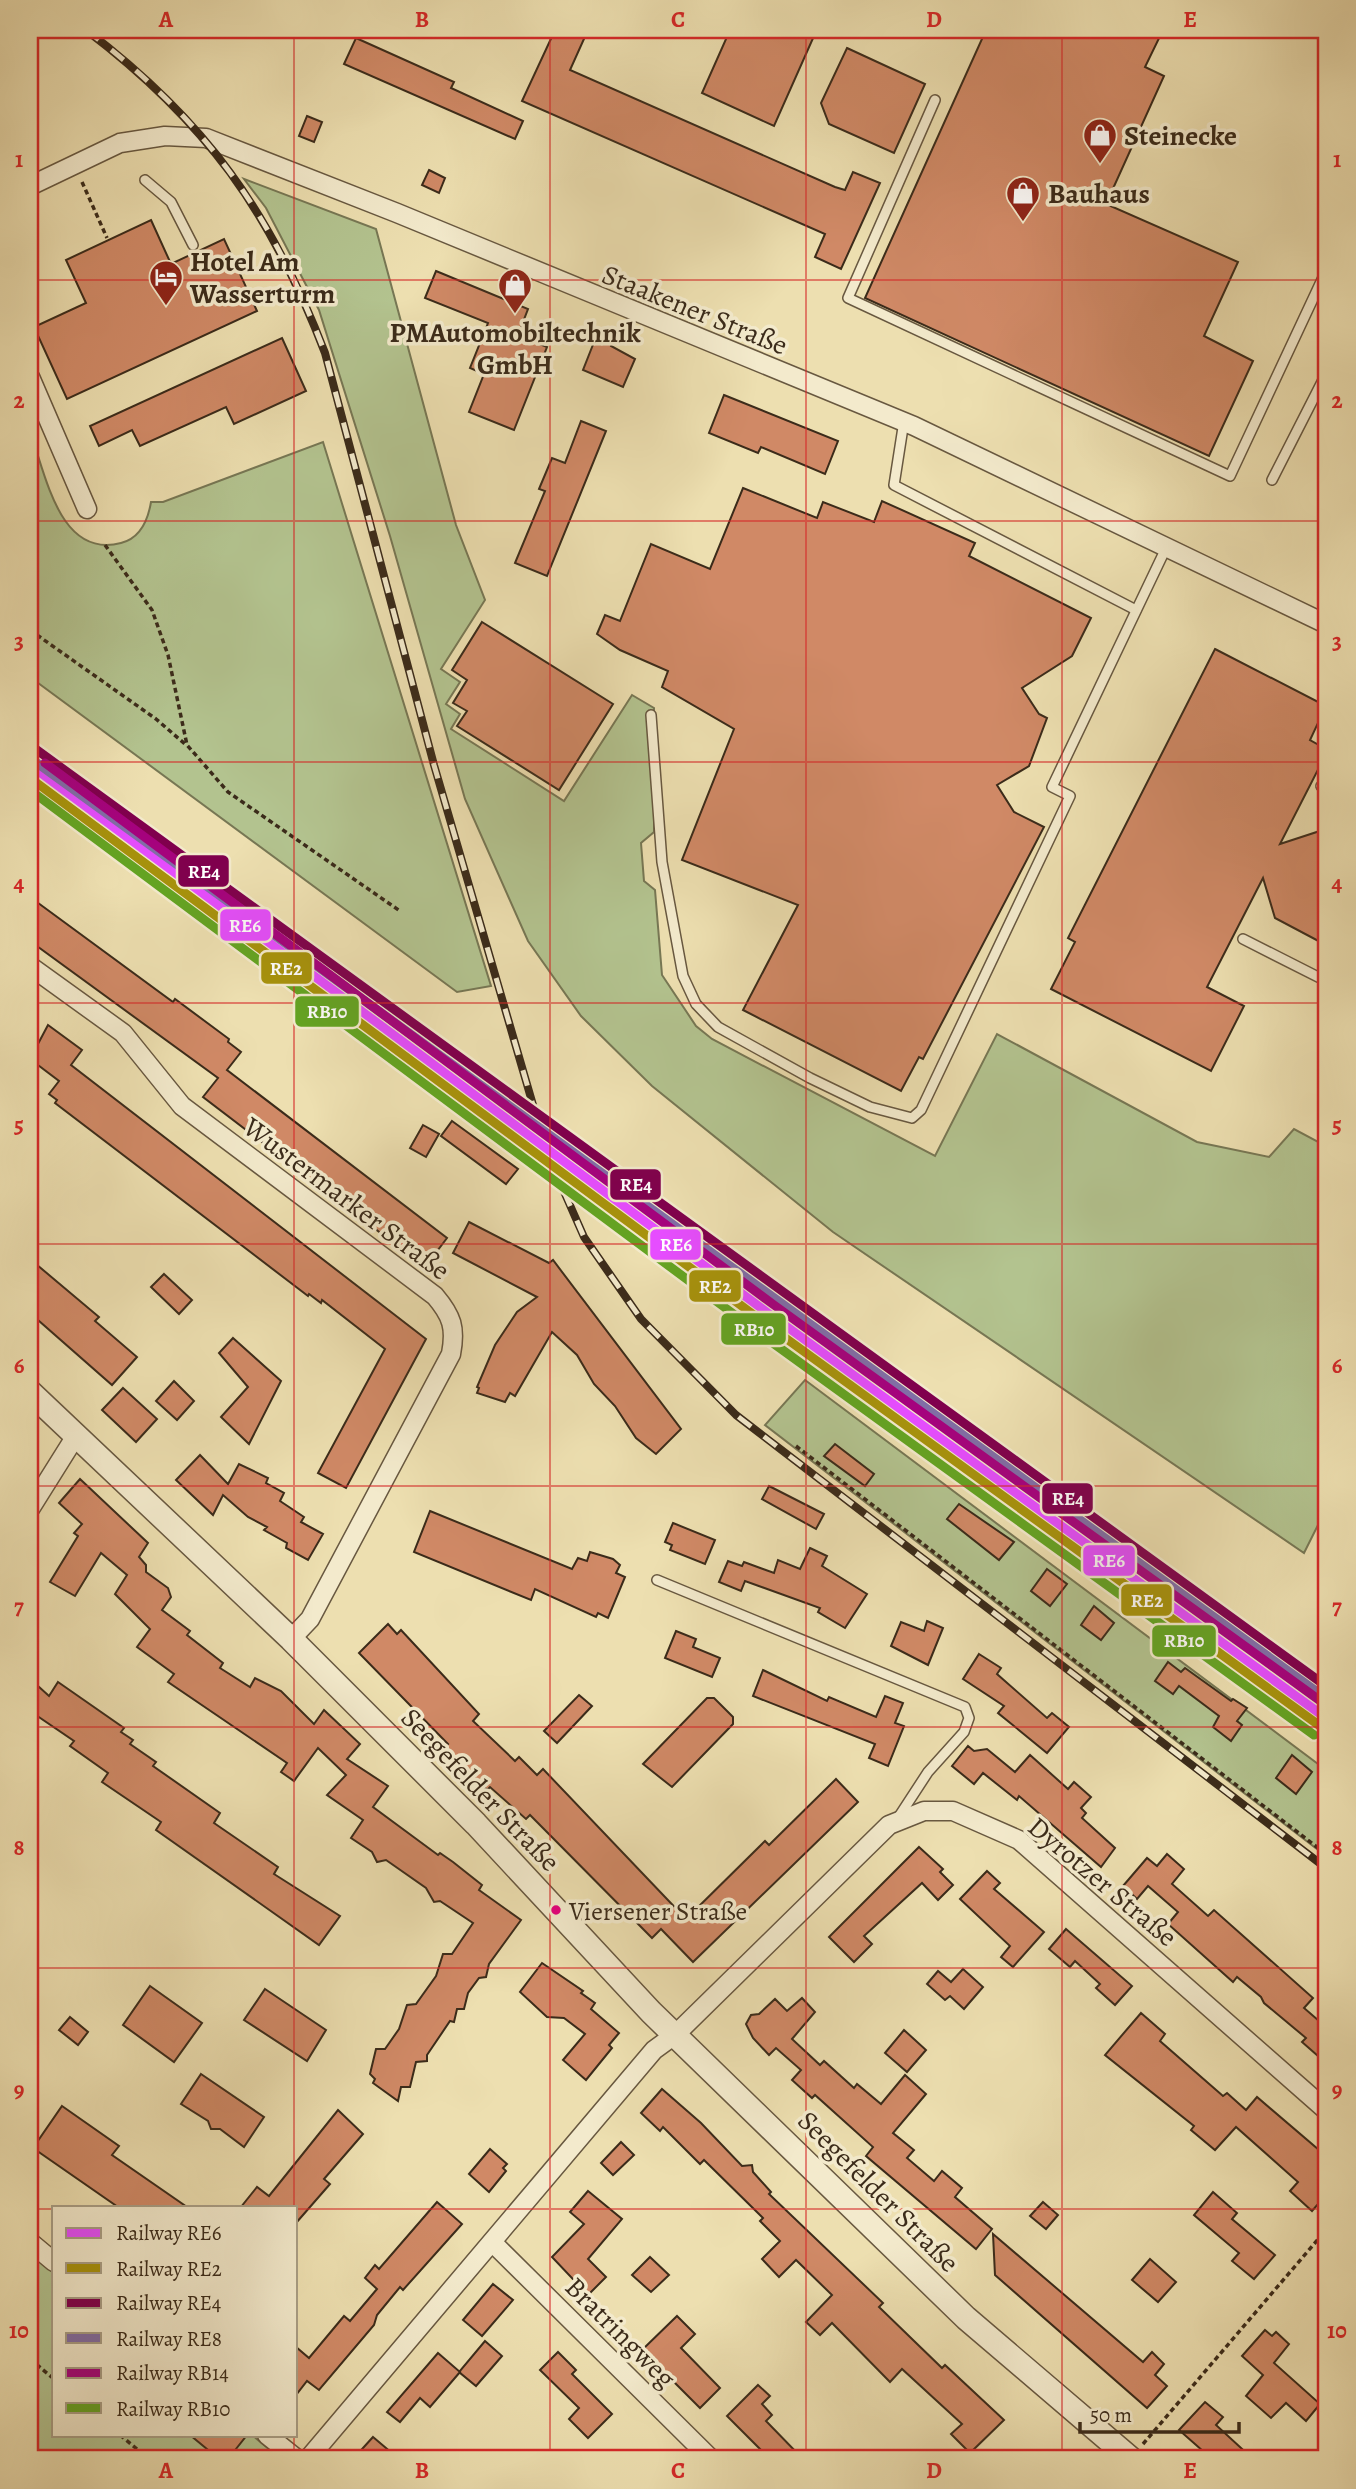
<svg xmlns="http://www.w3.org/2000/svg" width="1356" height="2489" viewBox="0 0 1356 2489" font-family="Alegreya,serif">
<rect width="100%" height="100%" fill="#eddfb0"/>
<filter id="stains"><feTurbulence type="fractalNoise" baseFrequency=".00286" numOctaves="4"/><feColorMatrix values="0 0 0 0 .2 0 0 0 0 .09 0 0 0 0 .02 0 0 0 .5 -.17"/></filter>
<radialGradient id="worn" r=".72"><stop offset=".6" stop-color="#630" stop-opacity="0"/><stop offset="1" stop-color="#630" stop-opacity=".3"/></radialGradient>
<g fill="#b3c38f" stroke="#777754" stroke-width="2">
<path d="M244 179 376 229 456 525 485 600 441 669 460 682 446 704 460 714 451 729 564 801 632 695 654 708V832L641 843 644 881 655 890 662 975 696 1026 712 1039 935 1156 997 1034 1197 1142 1269 1157 1294 1129 1326 1146V1509L1304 1553 833 1232 652 1086 581 1016 528 941 465 799 390 536 319 310 266 208Z"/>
<path d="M30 432C46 474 59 559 121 543 141 538 148 520 151 502H163L323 442 491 986 457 992 30 677Z"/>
<path d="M805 1380 1326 1770V1856L765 1425Z"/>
<path d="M30 2253 54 2273V2435H252L281 2459H30Z"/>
</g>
<g fill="#d08966" stroke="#3b2b1a" stroke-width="2">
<path d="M555 30H588L570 70 835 187 845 190 853 172 880 183 841 269 815 257 825 234 522 101Z"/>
<path d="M730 30H800L814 36 774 126 702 93Z"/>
<path d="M986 30H1163L1145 67 1164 76 1106 204 1238 262 1204 336 1253 361 1209 456 865 298Z"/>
<path d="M356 38 454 82 451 88 523 121 515 139 344 64Z"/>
<path d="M847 48 925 84 894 153 829 124 821 103Z"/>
<path d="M307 116 322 122 314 142 299 136Z"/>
<path d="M429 170 445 178 439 193 422 185Z"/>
<path d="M151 220 171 264 224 239 257 311 67 399 34 327 86 303 66 260Z"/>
<path d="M436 271 528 309 518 335 547 347 514 430 469 412 484 374 470 368 488 323 425 298Z"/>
<path d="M598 332 613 339 611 346 635 359 623 387 583 370Z"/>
<path d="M282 338 306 391 234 424 226 407 140 446 132 430 99 446 90 426Z"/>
<path d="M724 395 838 441 825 474 761 447 758 453 709 433Z"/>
<path d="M581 421 606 431 547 576 515 563 545 491 539 489 552 458 565 463Z"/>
<path d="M743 488 817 518 823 502 874 522 882 501 975 543 969 556 1091 618 1072 656 1022 688 1039 714 1047 718 1029 766 997 785 1014 812 1044 827 923 1059 919 1057 901 1091 743 1010 798 905 682 860 734 729 662 687 668 671 620 650 597 634 605 615 620 621 651 544 710 569Z"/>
<path d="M482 622 613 704 559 790 457 726 467 711 453 703 467 680 452 670Z"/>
<path d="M1215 649 1326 706 1310 740 1326 749V754L1280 844 1326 829V945L1275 918 1263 878 1207 987 1244 1006 1211 1071 1051 989 1075 942 1068 938Z"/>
<path d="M30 897 173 1002 175 999 229 1039 228 1042 241 1052 227 1070 447 1238 425 1267 203 1097 218 1078 30 941Z"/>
<path d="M48 1025 82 1050 71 1065 426 1339 346 1488 318 1473 385 1349 322 1300 321 1303 309 1294 308 1296 55 1103 57 1100 49 1094 59 1081 30 1059Z"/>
<path d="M452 1121 518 1169 506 1184 441 1136Z"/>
<path d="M423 1125 439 1134 426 1157 410 1148Z"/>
<path d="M469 1222 549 1263 553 1260 681 1429 656 1454 636 1438 615 1406 594 1384 577 1355 552 1332 515 1396 510 1393 505 1402 477 1393 479 1388 477 1387 495 1345 517 1312 537 1297 453 1253Z"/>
<path d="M30 1259 99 1317 95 1321 137 1357 112 1385 30 1313Z"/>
<path d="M164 1274 192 1300 179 1314 151 1287Z"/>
<path d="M233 1338 281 1381 249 1444 221 1417 248 1387 219 1353Z"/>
<path d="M174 1381 194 1401 177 1420 156 1401Z"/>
<path d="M123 1388 157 1419 136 1442 102 1410Z"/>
<path d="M835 1444 874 1474 865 1486 824 1456Z"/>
<path d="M200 1455 228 1484 239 1464 268 1478 266 1483 284 1493 280 1501 304 1517 301 1522 323 1534 308 1560 286 1548 287 1543 264 1530 267 1527 248 1517 223 1495 213 1515 176 1480Z"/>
<path d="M80 1479 148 1543 139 1557 146 1565V1572L168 1588 171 1597 162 1610 190 1631 187 1635 223 1663 220 1668 250 1687 255 1678 281 1691 314 1724 324 1710 360 1744 347 1759 388 1786 373 1807 438 1855 440 1853 453 1862 482 1885 479 1890 521 1920 489 1964 486 1977 479 1978 468 1993 464 2009H457L454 2022 450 2021 427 2055V2061L416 2062 410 2087H401L398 2101 373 2083 375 2079 370 2074 376 2049H385L399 2029 407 2005 416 2004 436 1976 443 1954H452L473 1923 440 1901 434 1902 426 1888 386 1860 377 1862 372 1852 351 1838 363 1820 327 1795 346 1775 318 1748 294 1781 281 1772 287 1763 168 1682 174 1674 137 1647 150 1629 115 1594 127 1575 101 1553 75 1596 50 1582 78 1536 74 1533 82 1524 59 1503Z"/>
<path d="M769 1486 824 1514 816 1529 762 1499Z"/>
<path d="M959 1504 1014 1542 999 1560 947 1519Z"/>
<path d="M430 1511 572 1569 578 1558 587 1561 590 1552 613 1559 620 1565 616 1573 625 1577 608 1618 598 1613 596 1617 535 1589 531 1600 414 1552Z"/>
<path d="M673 1523 715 1540 705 1564 670 1550 672 1545 665 1542Z"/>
<path d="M810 1548 827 1556 822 1566 867 1594 845 1628 818 1612 820 1608 745 1581 741 1591 719 1582 728 1561 742 1566 744 1562 774 1573 778 1560 800 1569Z"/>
<path d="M1047 1569 1067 1584 1050 1606 1031 1591Z"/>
<path d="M1094 1606 1114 1623 1101 1640 1081 1625Z"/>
<path d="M927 1621 943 1628 928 1665 891 1646 901 1622 924 1631Z"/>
<path d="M388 1624 397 1634 401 1630 479 1714 473 1721 515 1761 519 1757 537 1775 543 1769 686 1919 765 1841 769 1845 836 1779 858 1802 693 1962 661 1929 652 1938 530 1815 526 1819 490 1787 487 1790 444 1748 448 1744 359 1653Z"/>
<path d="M676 1631 696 1639 693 1647 720 1658 712 1677 665 1658Z"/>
<path d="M979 1654 1001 1668 997 1674 1047 1718 1052 1713 1069 1727 1047 1753 998 1713 1004 1706 963 1679Z"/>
<path d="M1168 1662 1181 1672 1185 1668 1231 1701 1233 1699 1247 1708 1237 1721 1242 1725 1231 1741 1213 1727 1219 1716 1179 1686 1173 1694 1155 1681Z"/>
<path d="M763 1670 827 1701 829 1697 876 1717 885 1696 903 1703 895 1723 904 1726 888 1766 869 1758 875 1744 753 1696Z"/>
<path d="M58 1682 124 1728 121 1732 133 1740 130 1744 156 1762 153 1766 220 1813 214 1823 278 1867 274 1874 340 1916 319 1945 156 1830 161 1822 102 1782 108 1773 70 1746 74 1741 30 1711V1697L38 1686 49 1696Z"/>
<path d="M579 1695 592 1706 557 1743 544 1731Z"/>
<path d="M707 1698H714L733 1717V1724L672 1787 643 1764Z"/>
<path d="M968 1746 974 1751 987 1749 1015 1772 1030 1755 1068 1789 1074 1782 1091 1797 1081 1808 1086 1813 1082 1818 1115 1848 1101 1867 1019 1796 1017 1800 983 1773 974 1784 952 1766Z"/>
<path d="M1292 1755 1312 1772 1296 1794 1276 1778Z"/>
<path d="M919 1847 943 1869 940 1872 953 1885 938 1900 922 1883 864 1936 872 1944 854 1962 829 1937Z"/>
<path d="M1167 1854 1184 1869 1172 1884 1208 1916 1214 1910 1313 1998 1304 2008 1326 2027V2063L1302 2042 1306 2038 1264 2003 1261 1997 1237 1977 1233 1982 1168 1924 1178 1912 1148 1886 1137 1899 1123 1886 1147 1858 1157 1866Z"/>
<path d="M987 1871 1000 1883 994 1889 1044 1932 1013 1967 1001 1957 1010 1946 960 1899Z"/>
<path d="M1066 1929 1132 1986 1115 2005 1096 1988 1100 1984 1075 1961 1070 1967 1049 1949Z"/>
<path d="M542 1963 583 1991 581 1993 595 2003 591 2009 619 2033 609 2045 612 2048 586 2080 563 2060 585 2034 564 2018 547 2017 520 1992Z"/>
<path d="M963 1969 983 1987 964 2009 950 1996 945 2000 927 1984 938 1971 951 1982Z"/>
<path d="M150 1986 202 2023 174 2062 123 2025Z"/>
<path d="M265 1989 326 2030 307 2061 244 2020Z"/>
<path d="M802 1998 815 2012 792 2039 820 2065 824 2061 854 2088 857 2084 881 2104 905 2075 926 2094 893 2133 914 2150 907 2158 934 2181 942 2171 962 2188 955 2197 992 2229 976 2249 866 2156 873 2147 815 2095 812 2098 792 2080 801 2070 776 2048 769 2055 753 2038 746 2024 751 2015 759 2014 775 1999 787 2011Z"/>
<path d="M1141 2013 1165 2034 1160 2041 1223 2096 1227 2093 1246 2110 1257 2097 1326 2156V2195L1312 2211 1290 2191 1298 2182 1236 2127 1215 2150 1191 2130 1194 2126 1105 2055Z"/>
<path d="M70 2017 88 2032 78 2045 59 2030Z"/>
<path d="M904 2030 926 2050 907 2072 885 2053Z"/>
<path d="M201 2074 264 2117 244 2147 220 2129H211L208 2121 181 2104Z"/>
<path d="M662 2089 701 2123 742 2166 752 2165 753 2172 771 2192 769 2194 883 2303 879 2307 942 2368 945 2365 1004 2420 970 2453 951 2434 962 2424 902 2369 890 2382 832 2323 820 2335 806 2322 832 2295 796 2260 779 2277 762 2259 780 2241 760 2221 763 2218 704 2160 700 2164 663 2127 660 2131 641 2113Z"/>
<path d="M62 2106 119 2146 112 2155 187 2207H118L33 2148Z"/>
<path d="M338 2110 363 2134 324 2179 330 2184 296 2223V2207H241L257 2187 269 2196Z"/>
<path d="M621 2142 634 2155 613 2175 601 2163Z"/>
<path d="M490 2149 507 2164 503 2168 506 2171 489 2192 469 2174Z"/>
<path d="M588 2191 622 2219 588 2259 606 2277 588 2295 552 2257 584 2224 570 2212Z"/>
<path d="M1213 2192 1237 2213 1232 2219 1275 2255 1254 2279 1232 2261 1239 2253 1194 2215Z"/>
<path d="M437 2202 462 2224 403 2290 400 2287 377 2315 374 2325 319 2390 307 2381 296 2395V2347L309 2358 344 2316 350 2321 377 2289 365 2278 375 2265 379 2269Z"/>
<path d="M1043 2202 1058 2215 1046 2229 1030 2216Z"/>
<path d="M993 2234 1143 2362 1152 2352 1164 2364 1155 2375 1167 2386 1147 2408 995 2275Z"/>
<path d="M650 2257 669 2275 651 2292 632 2275Z"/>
<path d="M1150 2259 1176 2282 1158 2302 1132 2280Z"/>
<path d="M493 2284 513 2300 482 2336 463 2320Z"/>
<path d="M677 2316 695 2334 681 2348 720 2388 700 2408 642 2350Z"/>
<path d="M1265 2330 1272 2336 1276 2332 1289 2344 1274 2363 1320 2404 1306 2421 1286 2403 1271 2418 1246 2396 1263 2375 1242 2356Z"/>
<path d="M485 2341 502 2356 476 2386 459 2372Z"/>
<path d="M558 2352 576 2370 572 2374 612 2414 588 2438 569 2419 579 2408 540 2370Z"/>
<path d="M438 2353 460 2372 430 2407 420 2398 400 2422 387 2412Z"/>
<path d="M758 2385 770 2396 762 2404 772 2415 766 2421 803 2459H770L727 2416Z"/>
<path d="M1205 2402 1223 2417 1216 2425 1253 2459H1212L1179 2430Z"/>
<path d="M190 2435H247L228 2459H219Z"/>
<path d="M373 2437 399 2459H353Z"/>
</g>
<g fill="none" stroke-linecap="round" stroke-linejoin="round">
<g stroke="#685840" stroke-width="12">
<g id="service">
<path d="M935 100 848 298 1230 476 1326 271"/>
<path d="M145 180 171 202 193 245"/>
<path d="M904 421 894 485 1136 610"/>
<path d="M1272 480 1326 374"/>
<path d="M651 715 662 862 683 976 696 1004 718 1027 810 1078 870 1107 912 1118 921 1110 1070 796 1052 787 1167 546"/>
<path d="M1321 786 1326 789"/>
<path d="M1243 939 1326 981"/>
<path d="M657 1580 965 1707 969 1718 964 1732 928 1772 898 1818"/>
</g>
</g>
<g stroke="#685840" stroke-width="21">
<g id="minor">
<path d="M30 186 120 143 165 136 206 138 397 213 914 426 1326 624"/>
<path d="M30 377 87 509"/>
<path d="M30 966 123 1033 182 1106 435 1296C452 1316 456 1328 451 1354L310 1619 291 1639"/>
<path d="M30 1509 77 1434"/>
<path d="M30 2242 54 2262"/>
<path d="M493 2243 711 2459"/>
<path d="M267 2435 297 2459"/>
<path d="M308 2459 654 2050 676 2034 889 1825 924 1811H953L1019 1840 1326 2110"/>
</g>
</g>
<g stroke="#685840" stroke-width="26">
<path id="tertiary" d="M30 1392 291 1639 476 1824 651 2012 966 2318 1131 2459"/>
</g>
<g stroke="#3b2b1a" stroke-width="3.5" stroke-dasharray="5 3.5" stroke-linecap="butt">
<path d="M82 182 107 238"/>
<path d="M105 545 152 610 168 655 187 745 228 792 400 911"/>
<path d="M30 630 156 719 185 744"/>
<path d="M796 1446 1326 1854"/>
<path d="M30 2359 54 2379"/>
<path d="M120 2435 149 2459"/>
<path d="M1143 2444 1326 2230"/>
</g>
<use href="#service" stroke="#f3eacc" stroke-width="9"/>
<use href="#minor" stroke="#f3eacc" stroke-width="18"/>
<use href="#tertiary" stroke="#f3eacc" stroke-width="23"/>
<g stroke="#3b2b1a" stroke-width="8">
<path id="rail" d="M86 30C206 121 271 212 325 353L434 765 547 1153 584 1237 641 1319 736 1415 1326 1868"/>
</g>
<use href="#rail" stroke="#f3eacc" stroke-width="5" stroke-dasharray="16" stroke-linecap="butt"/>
<g stroke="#f3eacc" stroke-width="14">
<path id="rail-1" d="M30 765 768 1313 1326 1718"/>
</g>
<g stroke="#f3eacc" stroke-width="14">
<path id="rail-2" d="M30 778 762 1321 1320 1726"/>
</g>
<g stroke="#f3eacc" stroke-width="14">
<path id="rail-3" d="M30 745 1326 1686"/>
</g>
<g stroke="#f3eacc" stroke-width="14">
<path id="rail-4" d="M30 758 1320 1694"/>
</g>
<g stroke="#f3eacc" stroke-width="14">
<path id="rail-5" d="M45 763 774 1305 1326 1705"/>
</g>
<g stroke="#f3eacc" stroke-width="14">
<path id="rail-6" d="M30 790 755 1330 1314 1735"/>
</g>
<use href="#rail-1" stroke="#e64dff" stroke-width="9"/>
<use href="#rail-2" stroke="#a7920c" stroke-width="9"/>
<use href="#rail-3" stroke="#80004d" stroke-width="9"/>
<use href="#rail-4" stroke="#816da6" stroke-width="9"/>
<use href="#rail-5" stroke="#a5027d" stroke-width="9"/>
<use href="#rail-6" stroke="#64a422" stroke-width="9"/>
</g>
<path fill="none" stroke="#d62828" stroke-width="2" stroke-opacity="0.55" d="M294 30V2207M550 30V2459M806 30V2459M1062 30V2459M30 280H1326M30 521H1326M30 762H1326M30 1003H1326M30 1244H1326M30 1486H1326M30 1727H1326M30 1968H1326M30 2209H54M296 2209H1326M294 2435V2459"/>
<defs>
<g id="shop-pin" transform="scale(1.75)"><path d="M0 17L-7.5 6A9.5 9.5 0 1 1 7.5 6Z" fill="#8f2418" stroke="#f3eacc"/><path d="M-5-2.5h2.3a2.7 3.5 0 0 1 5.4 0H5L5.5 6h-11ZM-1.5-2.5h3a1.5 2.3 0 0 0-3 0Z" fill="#fff"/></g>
<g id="hotel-pin" transform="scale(1.75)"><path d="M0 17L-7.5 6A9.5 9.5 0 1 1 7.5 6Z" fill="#8f2418" stroke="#f3eacc"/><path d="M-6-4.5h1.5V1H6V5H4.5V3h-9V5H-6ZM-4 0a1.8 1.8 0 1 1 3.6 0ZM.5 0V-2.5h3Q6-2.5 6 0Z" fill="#fff"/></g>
</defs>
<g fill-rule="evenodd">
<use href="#shop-pin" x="1100" y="135"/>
<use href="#shop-pin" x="1023" y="193"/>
<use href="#hotel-pin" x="166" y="277"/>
<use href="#shop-pin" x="515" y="285"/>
</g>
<circle fill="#e5007d" stroke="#f3eacc" stroke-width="2.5" cx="556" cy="1910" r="6"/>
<g text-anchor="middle" stroke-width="7" stroke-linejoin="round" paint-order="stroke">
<g font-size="26" fill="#3b2b1a" stroke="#f3eacc" text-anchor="start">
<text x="569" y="1920">Viersener Straße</text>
</g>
<g font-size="28" font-weight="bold" fill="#3b2b1a" stroke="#f3eacc" text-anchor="start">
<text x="1124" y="145">Steinecke</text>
<text x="1048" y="203">Bauhaus</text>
<text x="190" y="271">Hotel Am<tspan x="190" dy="32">Wasserturm</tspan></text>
<text x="515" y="342" text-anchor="middle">PMAutomobiltechnik<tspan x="515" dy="32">GmbH</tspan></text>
</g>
<g font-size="28" fill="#3b2b1a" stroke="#f3eacc">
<text transform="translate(695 309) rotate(22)" y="10">Staakener Straße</text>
<text transform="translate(347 1198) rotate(37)" y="10">Wustermarker Straße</text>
<text transform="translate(481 1789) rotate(46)" y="10">Seegefelder Straße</text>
<text transform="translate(1103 1881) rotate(40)" y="10">Dyrotzer Straße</text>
<text transform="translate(879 2191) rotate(45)" y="10">Seegefelder Straße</text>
<text transform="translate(621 2332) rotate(45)" y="10">Bratringweg</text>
</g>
</g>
<g stroke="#f3eacc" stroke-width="2.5">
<rect x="177" y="854" width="53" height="34" rx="7" fill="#80004d"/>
<rect x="219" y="908" width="53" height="34" rx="7" fill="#e64dff"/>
<rect x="260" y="951" width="53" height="34" rx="7" fill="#a7920c"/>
<rect x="294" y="995" width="66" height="33" rx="7" fill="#64a422"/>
<rect x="609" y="1168" width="53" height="33" rx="7" fill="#80004d"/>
<rect x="649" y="1228" width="53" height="33" rx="7" fill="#e64dff"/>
<rect x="688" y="1269" width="54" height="34" rx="7" fill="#a7920c"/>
<rect x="720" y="1312" width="67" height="34" rx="7" fill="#64a422"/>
<rect x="1041" y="1482" width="53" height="33" rx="7" fill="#80004d"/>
<rect x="1082" y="1544" width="54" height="33" rx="7" fill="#e64dff"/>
<rect x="1120" y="1583" width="53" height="34" rx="7" fill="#a7920c"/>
<rect x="1151" y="1624" width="66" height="34" rx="7" fill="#64a422"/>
</g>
<g font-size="19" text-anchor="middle" font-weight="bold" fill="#fff">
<text x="204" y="878">RE4</text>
<text x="245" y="932">RE6</text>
<text x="286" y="975">RE2</text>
<text x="327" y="1018">RB10</text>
<text x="636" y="1191">RE4</text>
<text x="676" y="1251">RE6</text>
<text x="715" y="1293">RE2</text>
<text x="754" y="1336">RB10</text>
<text x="1068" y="1505">RE4</text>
<text x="1109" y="1567">RE6</text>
<text x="1147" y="1607">RE2</text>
<text x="1184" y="1647">RB10</text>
</g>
<rect width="1356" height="2489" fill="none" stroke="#eddfb0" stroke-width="77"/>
<rect x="52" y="2206" width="245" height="231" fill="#f3eacc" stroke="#a99e85" stroke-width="2"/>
<rect x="66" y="2228" width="35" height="10" fill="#e64dff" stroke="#a99e85" stroke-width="2"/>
<text x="116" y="2240" font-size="21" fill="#3b2b1a">Railway RE6</text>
<rect x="66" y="2263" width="35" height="10" fill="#a7920c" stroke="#a99e85" stroke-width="2"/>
<text x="116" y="2276" font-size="21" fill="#3b2b1a">Railway RE2</text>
<rect x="66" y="2298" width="35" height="10" fill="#80004d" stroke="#a99e85" stroke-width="2"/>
<text x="116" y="2310" font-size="21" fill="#3b2b1a">Railway RE4</text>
<rect x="66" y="2333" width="35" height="10" fill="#816da6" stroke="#a99e85" stroke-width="2"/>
<text x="116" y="2346" font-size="21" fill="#3b2b1a">Railway RE8</text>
<rect x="66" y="2368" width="35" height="10" fill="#a5027d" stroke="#a99e85" stroke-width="2"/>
<text x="116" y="2380" font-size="21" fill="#3b2b1a">Railway RB14</text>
<rect x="66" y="2403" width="35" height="10" fill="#64a422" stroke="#a99e85" stroke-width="2"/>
<text x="116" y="2416" font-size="21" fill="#3b2b1a">Railway RB10</text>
<path d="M1080 2422v10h159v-10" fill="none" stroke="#3b2b1a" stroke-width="3.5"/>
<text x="1090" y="2422" font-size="21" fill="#3b2b1a" stroke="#f3eacc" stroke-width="5" paint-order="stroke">50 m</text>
<rect x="38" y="38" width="1280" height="2412" fill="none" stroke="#d62828" stroke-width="2.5"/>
<g font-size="23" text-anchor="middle" font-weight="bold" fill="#d62828">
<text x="166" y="27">A</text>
<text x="422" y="27">B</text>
<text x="678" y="27">C</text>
<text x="934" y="27">D</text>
<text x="1190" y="27">E</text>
<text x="19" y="167">1</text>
<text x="1337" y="167">1</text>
<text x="19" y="408">2</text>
<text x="1337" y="408">2</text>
<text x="19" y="649">3</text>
<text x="1337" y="649">3</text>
<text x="19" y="891">4</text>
<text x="1337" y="891">4</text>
<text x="19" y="1132">5</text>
<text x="1337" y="1132">5</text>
<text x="19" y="1373">6</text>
<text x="1337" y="1373">6</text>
<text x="19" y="1614">7</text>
<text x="1337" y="1614">7</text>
<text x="19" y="1855">8</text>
<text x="1337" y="1855">8</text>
<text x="19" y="2097">9</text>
<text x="1337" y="2097">9</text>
<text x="19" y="2338">10</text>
<text x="1337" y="2338">10</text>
<text x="166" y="2478">A</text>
<text x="422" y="2478">B</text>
<text x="678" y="2478">C</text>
<text x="934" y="2478">D</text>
<text x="1190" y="2478">E</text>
</g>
<rect width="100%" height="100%" filter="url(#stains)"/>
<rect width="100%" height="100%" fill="url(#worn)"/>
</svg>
